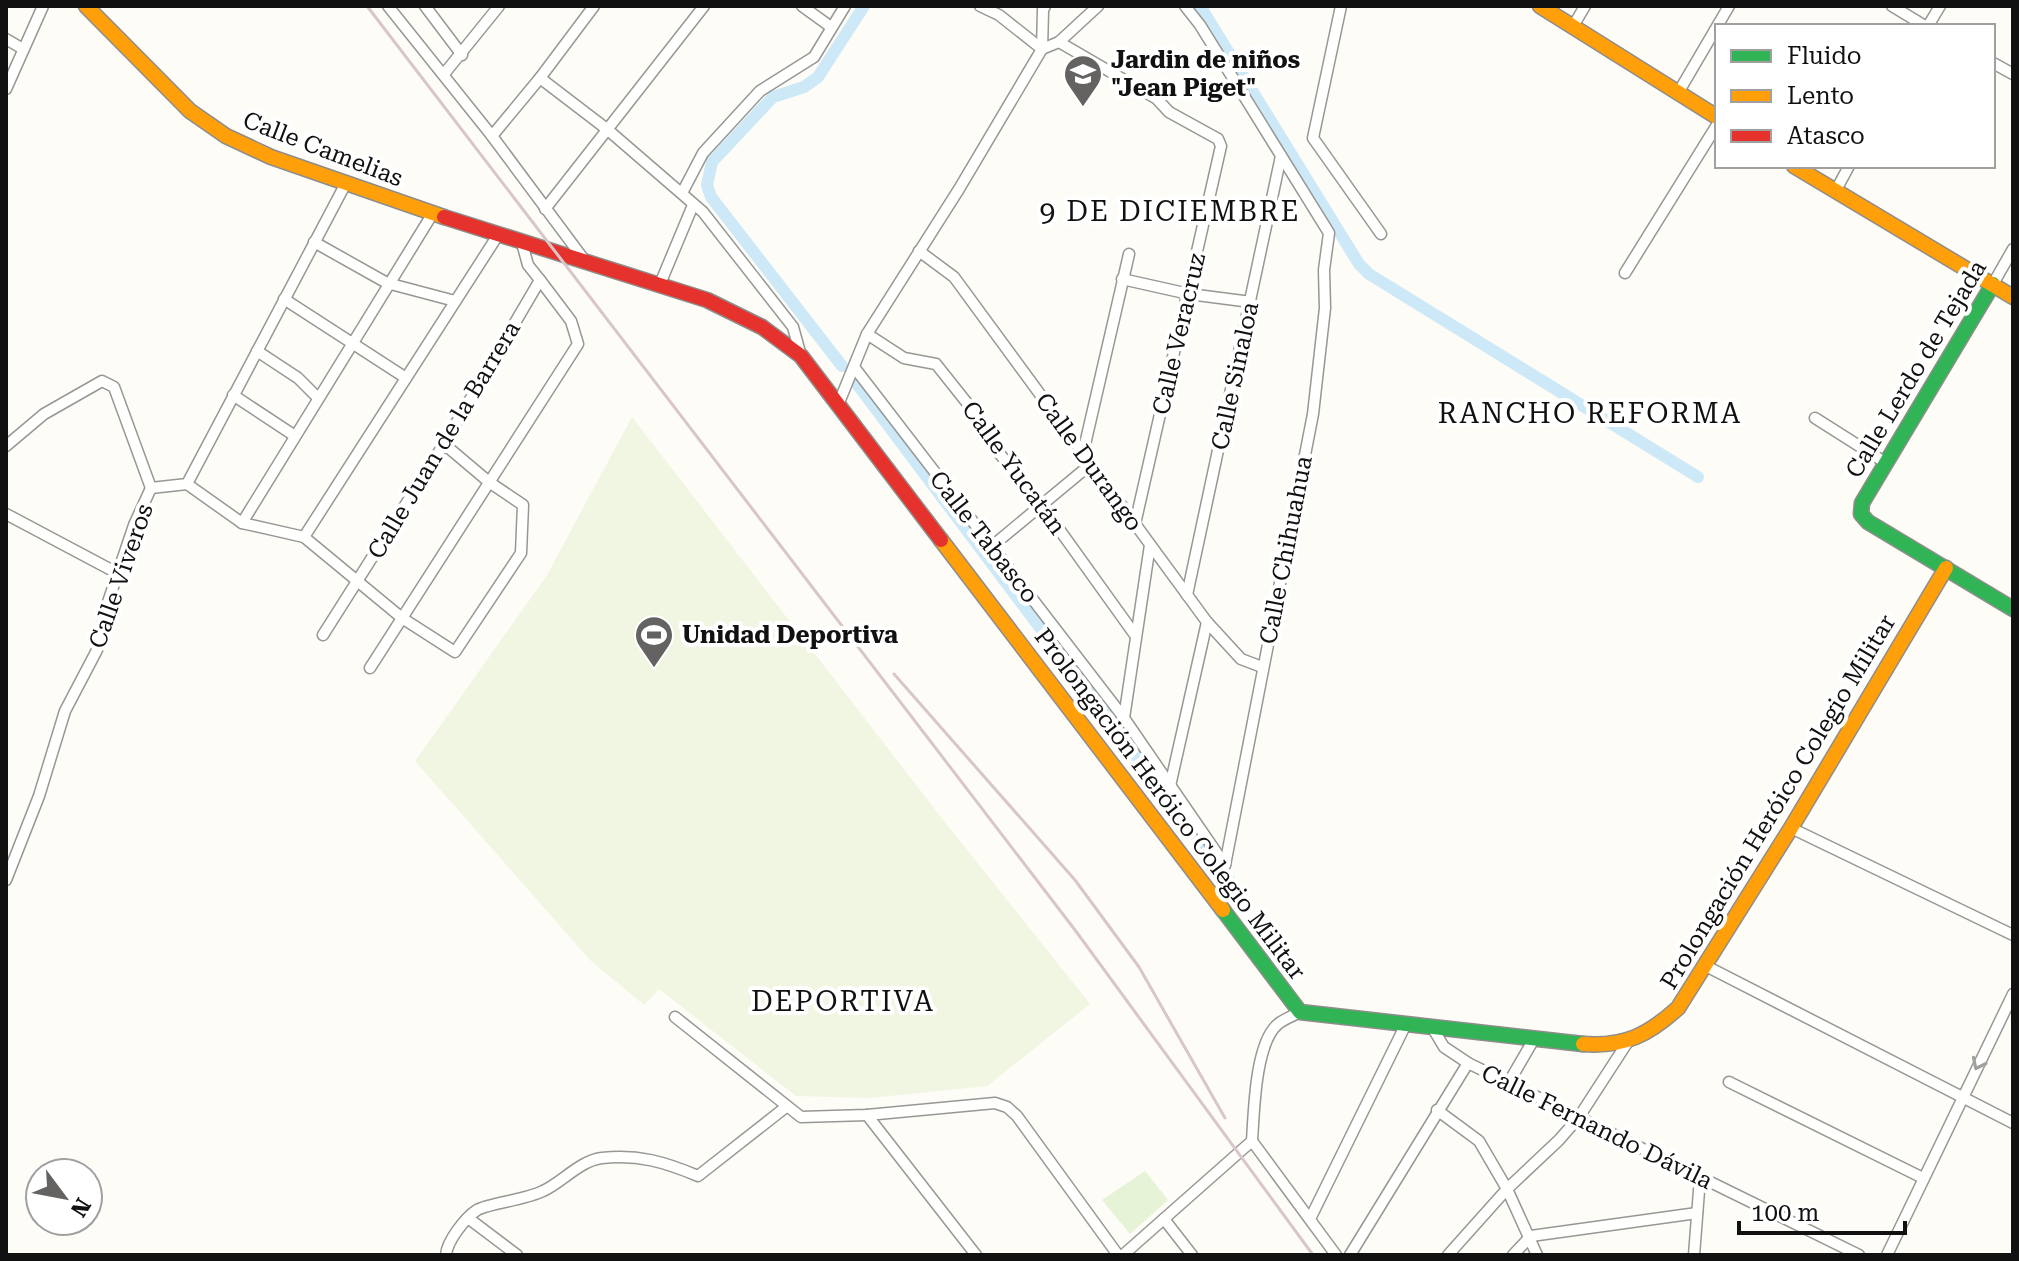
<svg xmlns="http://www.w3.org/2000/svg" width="2019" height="1261" viewBox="0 0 2019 1261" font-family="'Roboto Serif',serif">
<rect width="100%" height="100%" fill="#fdfcf7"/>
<path fill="#e7f3d7" d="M1145 1171 1168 1200 1130 1234 1102 1200Z"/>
<path fill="#f0f6e1" d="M632 417 940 816 1090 1004 987 1086 870 1098 796 1096 659 989 644 1005 590 960 415 761 546 577Z"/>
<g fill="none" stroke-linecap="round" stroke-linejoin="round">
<g stroke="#cde8f7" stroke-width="12">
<path d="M1200 6 1359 264 1369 274 1698 477"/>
<path d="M842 366 711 197 707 185 712 162 773 97 804 87 818 77 864 6"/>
<path d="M854 380 1230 881"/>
</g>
<g stroke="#979795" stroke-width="13">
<g id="street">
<path d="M388 6 492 136 585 261"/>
<path d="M425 6 462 55"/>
<path d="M802 6 831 27"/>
<path d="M980 6 999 15 1042 49"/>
<path d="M1185 6 1200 25 1329 233 1324 270 1325 308 1313 414 1225 865"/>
<path d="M1341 6 1313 138 1381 234"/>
<path d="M1892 6 1925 26"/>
<path d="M1928 26 1940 6"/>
<path d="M1572 28 1585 6"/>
<path d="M6 39 23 49"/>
<path d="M1059 42 1157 99 1169 112 1218 139 1221 146 1135 524"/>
<path d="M1042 49 1059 42 1098 6"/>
<path d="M1993 63 2013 74"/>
<path d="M444 74 499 6"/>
<path d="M540 78 608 130 703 212 793 327 801 356"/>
<path d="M6 89 43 6"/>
<path d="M1678 93 1729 6"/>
<path d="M492 136 540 78 594 6"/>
<path d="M1835 192 1849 166"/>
<path d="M682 193 703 153 760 91 814 57 845 6"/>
<path d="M545 209 704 6"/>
<path d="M314 242 387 283 455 301"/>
<path d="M919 251 954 277 1207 622 1241 659 1262 667"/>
<path d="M1625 273 1717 125"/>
<path d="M1122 279 1189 294 1251 302"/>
<path d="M660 284 693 205"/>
<path d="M1993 284 2013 249"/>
<path d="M284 299 406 378"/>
<path d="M867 334 904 358 936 364 983 423 990 442 1041 504 1135 635"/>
<path d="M257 351 298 378 318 398"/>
<path d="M854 367 1124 718 1225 865"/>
<path d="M233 395 295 436"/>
<path d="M838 405 867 334 959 189 1042 49 1043 10 1045 6"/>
<path d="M1815 418 1886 463"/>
<path d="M6 446 44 414 102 381 114 387 151 488"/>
<path d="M1083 453 1129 254"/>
<path d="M187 484 242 523 304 537 402 618 455 652 521 553 523 505 489 482 444 444"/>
<path d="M6 514 119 574"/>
<path d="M242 523 433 213"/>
<path d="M304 537 498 235"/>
<path d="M991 547 1091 464"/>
<path d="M1187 595 1281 156"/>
<path d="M323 635 444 444 540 280 528 265 522 243"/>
<path d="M370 668 578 344 571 321 540 280"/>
<path d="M1124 718 1150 545"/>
<path d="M1170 786 1207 622"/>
<path d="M1791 828 2013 935"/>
<path d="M6 880 39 796 65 711 97 650 107 605 134 525 151 488 187 484 346 183"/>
<path d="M1704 965 2013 1123"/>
<path d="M675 1017 801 1117 867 1115 995 1103 1007 1107 1017 1116 1118 1255"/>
<path d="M1432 1027 1444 1047 1468 1063 1859 1255"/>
<path d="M1509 1082 1534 1039"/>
<path d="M1729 1082 1923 1178"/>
<path d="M1437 1110 1479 1141 1507 1189 1537 1255"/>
<path d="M867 1115 976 1255"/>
<path d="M1252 1141 1336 1255"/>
<path d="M468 1218 517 1255"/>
<path d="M1164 1219 1192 1255"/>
<path d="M1310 1219 1406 1024"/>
<path d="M446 1255C447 1241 465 1218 477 1210 490 1203 525 1200 543 1191 561 1183 581 1160 602 1158 638 1154 665 1162 698 1176L786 1107"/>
<path d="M1123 1255 1252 1141C1254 1112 1255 1043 1278 1024 1284 1019 1293 1016 1300 1012"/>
<path d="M1350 1255 1468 1063"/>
<path d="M1448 1255 1507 1189 1559 1140 1579 1117 1627 1043"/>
<path d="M1513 1255 1531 1236 1697 1213"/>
<path d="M1694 1255 1700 1178"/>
<path d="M1887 1255 2013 994"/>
</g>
</g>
<g stroke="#8e8d8b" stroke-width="17">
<g id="fast">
<path d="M1993 284 1862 503 1861 514 1868 522 2013 609"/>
<path d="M1223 910 1300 1012 1583 1044"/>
</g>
</g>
<g stroke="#8e8d8b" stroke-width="17">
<g id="slow">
<path d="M86 6 190 111 226 136 271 157 444 217"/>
<path d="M1540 6 1717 117"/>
<path d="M1794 166 2013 297"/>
<path d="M941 540 1223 910"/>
<path d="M1583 1044C1625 1047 1648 1035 1678 1008L1791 828 1946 568"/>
</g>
</g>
<g stroke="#8e8d8b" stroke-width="17">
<path id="jam" d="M444 217 707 300 762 327 801 356 941 540"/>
</g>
<use href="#street" stroke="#fffffe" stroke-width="10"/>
<use href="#fast" stroke="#30b455" stroke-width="14"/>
<use href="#slow" stroke="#ff9f0a" stroke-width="14"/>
<use href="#jam" stroke="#e5322d" stroke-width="14"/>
<g stroke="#d9c6c7" stroke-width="3">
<path d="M367 6 1075 930 1313 1255"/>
<path d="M894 674 1075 880 1139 967 1225 1118"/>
</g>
</g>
<defs><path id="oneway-chevron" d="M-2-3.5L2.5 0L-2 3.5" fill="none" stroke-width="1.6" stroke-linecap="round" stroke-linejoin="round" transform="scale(2)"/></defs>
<use stroke="#a0a09f" href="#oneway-chevron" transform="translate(1978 1064) rotate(116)"/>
<defs>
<g id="school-pin" transform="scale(2)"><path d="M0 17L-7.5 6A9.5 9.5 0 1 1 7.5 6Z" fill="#646362" stroke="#fff"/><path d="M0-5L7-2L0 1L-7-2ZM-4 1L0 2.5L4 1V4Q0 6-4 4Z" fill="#fff"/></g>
<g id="stadium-pin" transform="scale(2)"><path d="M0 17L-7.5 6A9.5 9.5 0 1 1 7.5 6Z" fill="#646362" stroke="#fff"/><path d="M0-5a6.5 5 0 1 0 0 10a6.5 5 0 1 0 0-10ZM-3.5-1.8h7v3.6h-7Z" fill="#fff"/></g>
</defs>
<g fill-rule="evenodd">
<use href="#school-pin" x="1083" y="74"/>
<use href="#stadium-pin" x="654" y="635"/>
</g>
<g text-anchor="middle" stroke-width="8" stroke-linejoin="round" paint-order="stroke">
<g font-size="24" font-weight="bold" fill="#111" stroke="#fff" text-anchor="start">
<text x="1111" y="68">Jardin de niños<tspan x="1111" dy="28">"Jean Piget"</tspan></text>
<text x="682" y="643">Unidad Deportiva</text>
</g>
<g font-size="24" fill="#111" stroke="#fff">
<text transform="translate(323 149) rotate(21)" y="8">Calle Camelias</text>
<text transform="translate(1179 334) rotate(-77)" y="8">Calle Veracruz</text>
<text transform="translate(1916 369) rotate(-59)" y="8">Calle Lerdo de Tejada</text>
<text transform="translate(1235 376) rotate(-78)" y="8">Calle Sinaloa</text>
<text transform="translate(444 440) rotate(-59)" y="8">Calle Juan de la Barrera</text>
<text transform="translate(1089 462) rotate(54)" y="8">Calle Durango</text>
<text transform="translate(1014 468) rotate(54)" y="8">Calle Yucatán</text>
<text transform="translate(984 537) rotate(52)" y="8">Calle Tabasco</text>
<text transform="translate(1286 550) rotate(-79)" y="8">Calle Chihuahua</text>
<text transform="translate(121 576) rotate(-71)" y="8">Calle Viveros</text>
<text transform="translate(1778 802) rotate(-59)" y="8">Prolongación Heróico Colegio Militar</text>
<text transform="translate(1170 804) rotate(53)" y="8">Prolongación Heróico Colegio Militar</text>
<text transform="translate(1597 1127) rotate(26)" y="8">Calle Fernando Dávila</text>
</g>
<g font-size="28" letter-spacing="2" fill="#111" stroke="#fff">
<text x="1170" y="221">9 DE DICIEMBRE</text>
<text x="1590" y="423">RANCHO REFORMA</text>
<text x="843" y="1011">DEPORTIVA</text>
</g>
</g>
<rect width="2019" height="1261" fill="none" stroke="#111111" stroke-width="16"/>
<rect x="1715" y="24" width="280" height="144" fill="#ffffff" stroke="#a0a0a0" stroke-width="2"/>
<rect x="1731" y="50" width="40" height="12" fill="#30b455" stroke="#a0a0a0" stroke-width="2"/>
<text x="1787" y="64" font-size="24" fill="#111111">Fluido</text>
<rect x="1731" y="90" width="40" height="12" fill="#ff9f0a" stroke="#a0a0a0" stroke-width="2"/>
<text x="1787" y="104" font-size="24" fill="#111111">Lento</text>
<rect x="1731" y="130" width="40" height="12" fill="#e5322d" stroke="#a0a0a0" stroke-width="2"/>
<text x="1787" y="144" font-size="24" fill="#111111">Atasco</text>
<g transform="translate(64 1197) rotate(122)"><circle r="38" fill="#ffffff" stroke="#a0a0a0" stroke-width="2"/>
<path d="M0-6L14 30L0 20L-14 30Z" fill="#646362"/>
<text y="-12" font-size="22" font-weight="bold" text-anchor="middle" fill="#111111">N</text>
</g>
<path d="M1739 1221v12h166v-12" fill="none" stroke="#111111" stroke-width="4"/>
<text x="1751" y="1221" font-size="24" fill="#111111" stroke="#ffffff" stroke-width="6" paint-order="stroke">100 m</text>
</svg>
